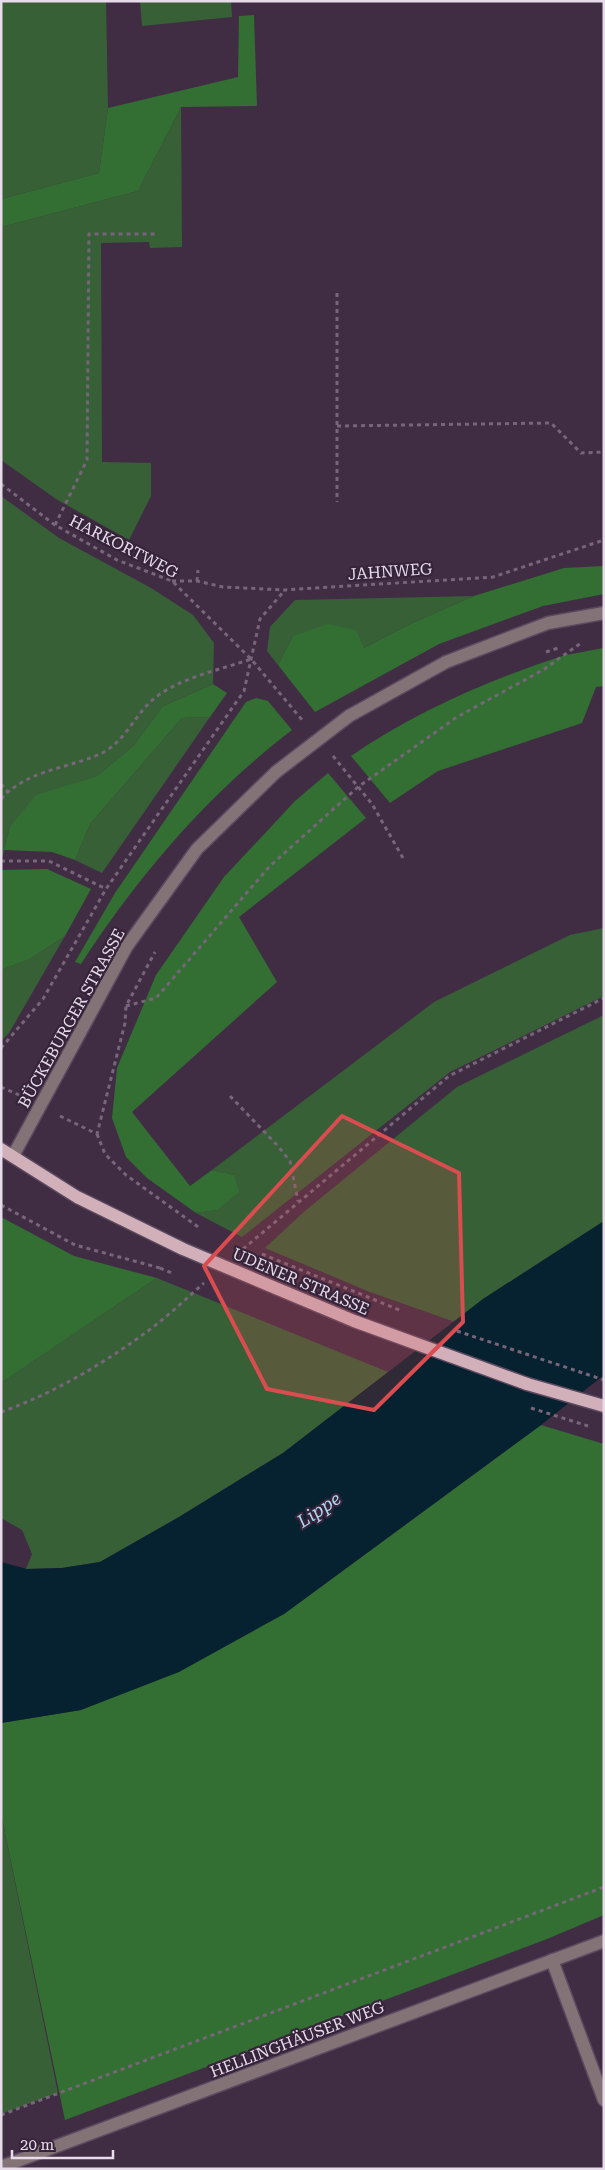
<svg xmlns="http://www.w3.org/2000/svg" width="605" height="2170" viewBox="0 0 605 2170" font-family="'Roboto Serif',serif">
<rect width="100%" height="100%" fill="#402d44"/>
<g fill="#376036">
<path d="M1 1H106L108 108 99 173 1 199Z"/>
<path d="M140 1H231L232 17 142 26Z"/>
<path d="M181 107 182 247 150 248 149 242 101 243 102 462 151 463V496L129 540 56 499 1 460V227L138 191Z"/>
<path d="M1 496 59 538 151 588 193 615 214 643 213 684 163 706 133 746 97 776 36 796 10 826 1 863Z"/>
<path d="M474 596 410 624 364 648 293 636 278 665 267 651 270 627 295 600Z"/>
<path d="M210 717 102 873 75 860 90 824 182 718Z"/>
<path d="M604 928V996L450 1072 242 1237 196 1213 217 1210 234 1175 212 1170 434 1002 570 935Z"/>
<path d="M65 936 9 1033 1 1041V970L30 959Z"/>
<path d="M604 1015V1221L483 1299 455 1322 370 1292 265 1248 306 1210 457 1087Z"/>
<path d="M157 1278 388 1372 283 1453 179 1517 100 1562 62 1568 26 1569 32 1554 22 1530 1 1518V1383Z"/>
<path d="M1 1814 58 2093 1 2114Z"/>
</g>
<g fill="#336e33">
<path d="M254 15 257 106 181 107 138 191 1 227V199L99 173 108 108 238 77 239 16Z"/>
<path d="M604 566V594L543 606 439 644 315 712 278 665 293 636 328 624 356 630 364 648 410 624 474 596 564 568Z"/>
<path d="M604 648V686L596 687 582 723 438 771 390 803 351 756C413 713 487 681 559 657 573 653 589 651 604 648Z"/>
<path d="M213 684 227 693 210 717 182 718 90 824 75 860 52 852 4 850 10 826 36 795 97 776 133 746 163 706Z"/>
<path d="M256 698 268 701 292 730C208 794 138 876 81 964L75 962 115 893 246 702Z"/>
<path d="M328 773 366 818 239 917 277 982 132 1112 190 1186 212 1170 234 1175 239 1192 217 1210 196 1213 147 1178 126 1157 112 1118 117 1068 156 975 224 877 295 801Z"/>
<path d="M47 869 91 889 65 936 30 959 1 970V870Z"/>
<path d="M1 1217 74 1256 157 1278 1 1383Z"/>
<path d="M541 1425 604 1444V1915L547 1939 65 2120 1 1814V1723L81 1710 284 1614Z"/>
</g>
<path fill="#062130" d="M604 1221V1375L541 1425 284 1614 179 1672 81 1710 1 1723V1562L27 1569 62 1568 100 1562 179 1517 283 1453 483 1299Z"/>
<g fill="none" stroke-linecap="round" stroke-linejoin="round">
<g stroke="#5b495f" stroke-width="15">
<g id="minor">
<path d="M349 716 446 662 548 623 604 613"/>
<path d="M13 1156 127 946 197 849 276 772"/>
<path d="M552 1960 604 2100"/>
<path d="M1 2167 604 1941"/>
</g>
</g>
<g stroke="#5b495f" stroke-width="15">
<g id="major">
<path d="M1 1149 77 1197 183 1249"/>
<path d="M527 1384 604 1406"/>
</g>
</g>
<g stroke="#77667a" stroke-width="3" stroke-dasharray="4 4" stroke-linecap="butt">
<path d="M337 293V502"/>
<path d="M337 426 551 423 581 453 604 452"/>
<path d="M1 484 55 525 117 560 172 581 251 659 303 721"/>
<path d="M55 525 87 460 89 234H157"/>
<path d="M172 581H197L223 587 285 590 493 577 604 540"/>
<path d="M197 581 198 570"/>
<path d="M546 652 561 647"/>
<path d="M333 756 372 804 403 858"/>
<path d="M1 784 8 792"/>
<path d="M1 799C27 770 66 769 100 754 126 742 135 713 156 697 182 677 220 670 251 659"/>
<path d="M1 861H49L106 889"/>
<path d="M126 1006 156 998 269 867 358 787 457 717 543 670 581 643"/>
<path d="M1 1048 43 999 106 889 244 691 260 619 285 590"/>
<path d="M1 1087 19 1095"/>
<path d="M230 1096 277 1145 290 1161 298 1201"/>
<path d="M60 1116 97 1134 125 1023 126 1006 155 952"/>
<path d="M97 1134 105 1154 126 1175 201 1229"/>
<path d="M1 1205 75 1245 160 1268"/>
<path d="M243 1249 449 1076 604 998"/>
<path d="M1 1412C55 1393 106 1362 152 1328 170 1314 187 1298 204 1283"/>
<path d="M1 2115 604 1887"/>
</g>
<use href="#minor" stroke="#837377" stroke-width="12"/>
<use href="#major" stroke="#d1b0b9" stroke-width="12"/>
<g stroke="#5b495f" stroke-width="15" stroke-linecap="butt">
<path id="minor-bridge" d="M276 772 349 716"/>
</g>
<g stroke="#5b495f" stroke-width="15" stroke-linecap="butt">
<path id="major-bridge" d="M183 1249 354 1321 527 1384"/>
</g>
<g stroke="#77667a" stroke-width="3" stroke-dasharray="4 4" stroke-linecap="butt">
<path d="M262 1254 402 1311"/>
<path d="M160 1268 174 1274"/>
<path d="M457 1331 604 1380"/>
<path d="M531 1408 588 1426"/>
</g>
<use href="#minor-bridge" stroke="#837377" stroke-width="12"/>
<use href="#major-bridge" stroke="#d1b0b9" stroke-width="12"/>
</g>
<path fill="#da4c4f" fill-opacity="0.2" stroke="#da4c4f" stroke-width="4" stroke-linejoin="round" d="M342 1116 459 1173 463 1322 374 1410 267 1389 204 1266Z"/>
<g text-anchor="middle" stroke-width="4.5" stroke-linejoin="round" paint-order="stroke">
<g font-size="16" fill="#e8dceb" stroke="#36243a">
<text transform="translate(124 546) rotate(27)" y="6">HARKORTWEG</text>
<text transform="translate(390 571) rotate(-4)" y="6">JAHNWEG</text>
<text transform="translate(71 1018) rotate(-61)" y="6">BÜCKEBURGER STRASSE</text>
<text transform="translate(301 1281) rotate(23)" y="6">UDENER STRASSE</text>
<text transform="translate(297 2039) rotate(-21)" y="6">HELLINGHÄUSER WEG</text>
</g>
<g font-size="18" font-style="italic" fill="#b0d8f2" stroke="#36243a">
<text transform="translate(319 1510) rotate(-34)" y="6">Lippe</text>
</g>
</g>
<rect width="605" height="2170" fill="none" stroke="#e8dceb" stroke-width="5"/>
<path d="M12 2150v8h101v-8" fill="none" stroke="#e8dceb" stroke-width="2.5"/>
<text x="20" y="2150" font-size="15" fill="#e8dceb" stroke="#36243a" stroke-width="4" paint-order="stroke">20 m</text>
</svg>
